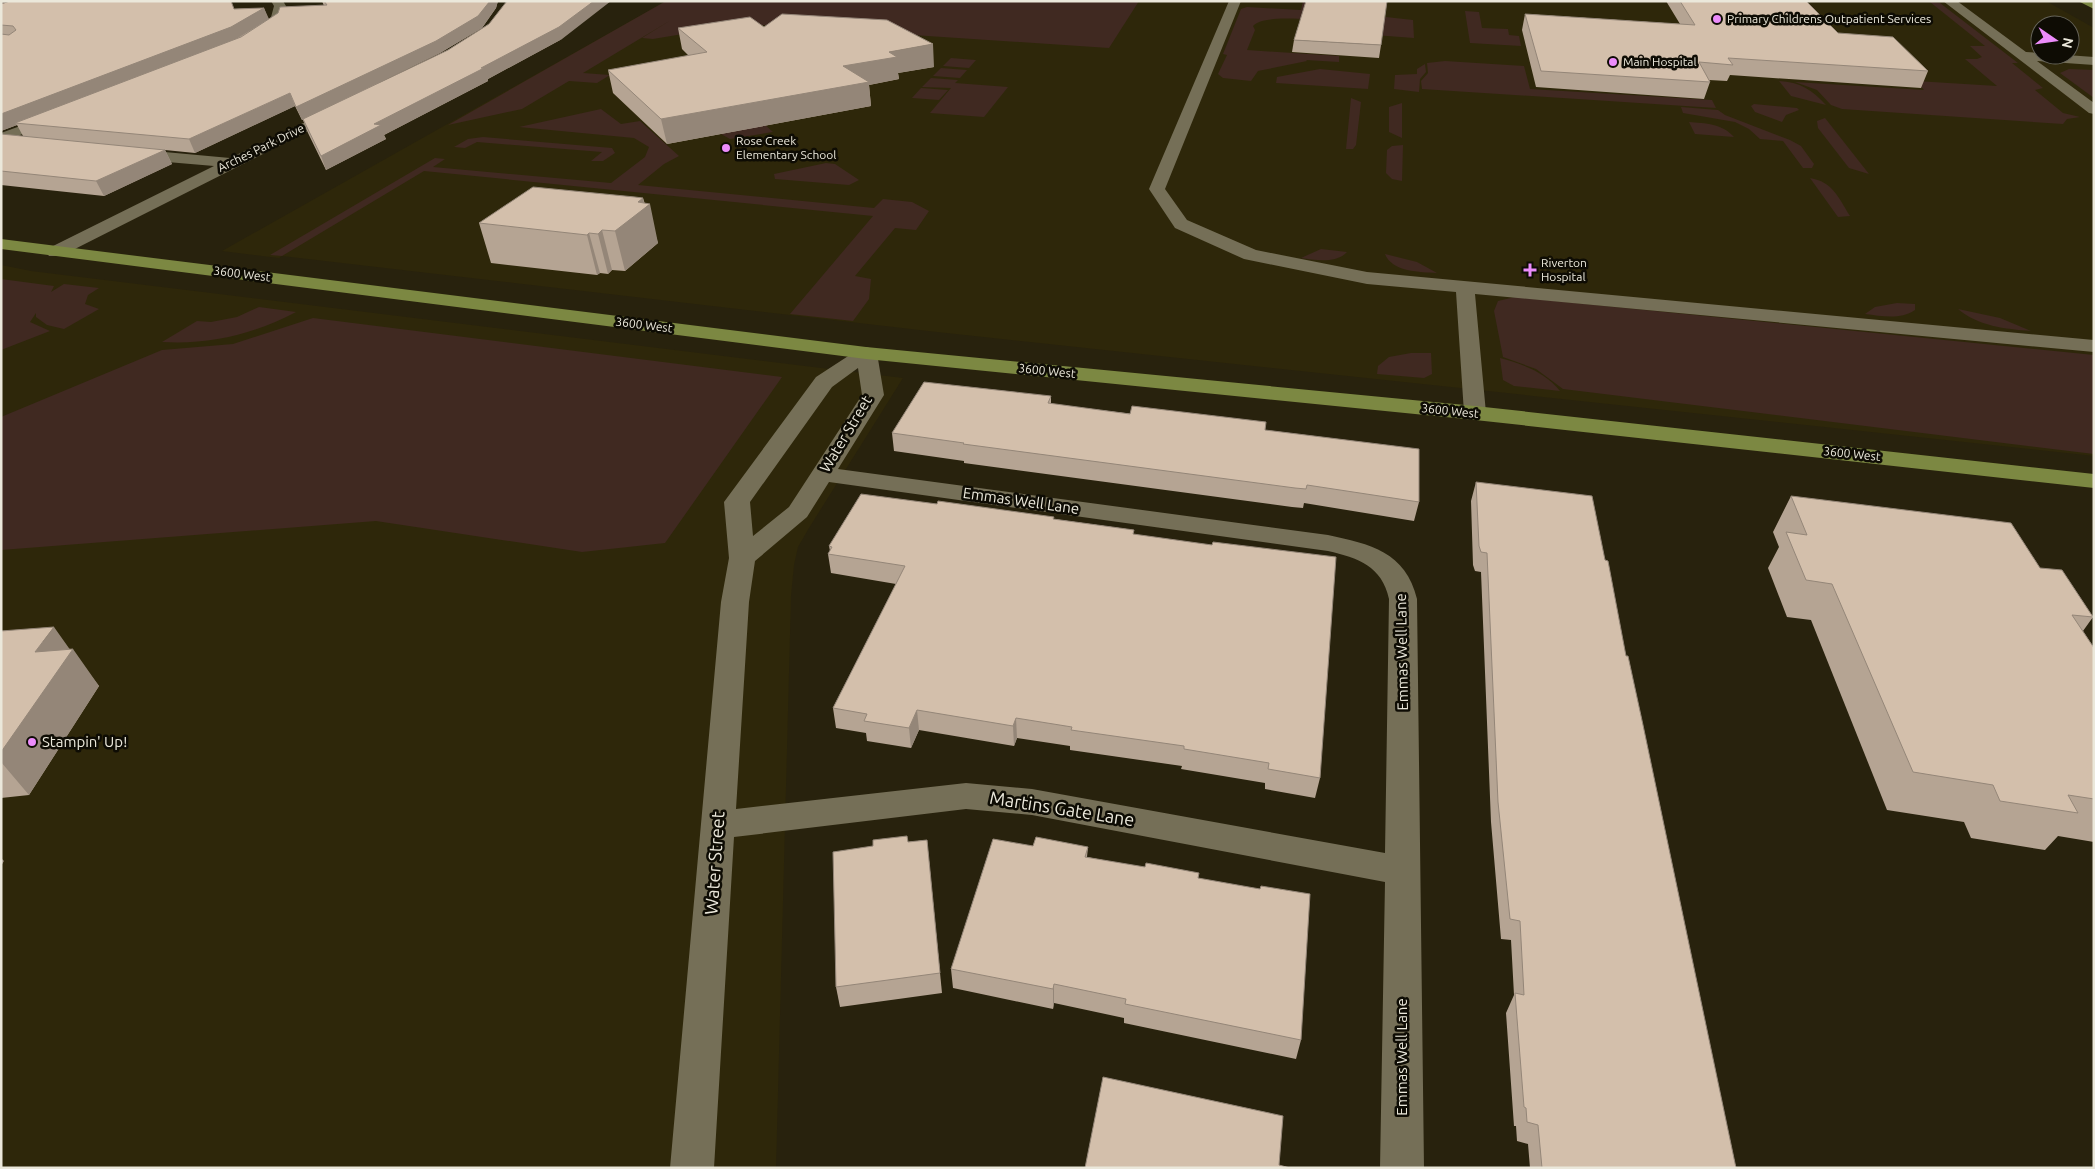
<svg xmlns="http://www.w3.org/2000/svg" width="2095" height="1169" viewBox="0 0 2095 1169" font-family="Ubuntu,sans-serif">
<rect width="100%" height="100%" fill="#28220d"/>
<g fill="#2e270a" fill-rule="evenodd">
<path d="M666 1H2046L2094 28V456L928 331 282 256 279 258 222 251ZM2040 25H2070V55H2040Z"/>
<path d="M1 265 31 271 903 378 809 528 798 547 794 565 791 596 776 1168H1Z"/>
</g>
<g fill="#402921">
<path d="M666 1H1139L1109 48 731 23 725 27 653 39 642 38 671 20 583 73 610 75 597 83 569 81 522 109 448 125Z"/>
<path d="M1303 1H1325L1345 23C1325 22 1265 12 1253 26L1255 30 1247 50 1339 56V62L1306 60 1307 61 1258 71 1251 81 1223 78 1218 74 1227 55 1223 54 1241 9 1247 7 1301 10Z"/>
<path d="M1924 1 1940 3 2018 63H2012L2043 88 2035 90 2063 113 2080 117 2067 119 2063 124 1842 109 1831 105 1817 90 1795 82 1924 90 1916 81 1997 86 1965 59H1977L1982 57 1970 46H1985L1930 2Z"/>
<path d="M1465 11 1479 12 1482 28 1508 29 1509 35 1519 36 1521 46 1470 43Z"/>
<path d="M1386 17 1413 20 1414 38 1374 35 1375 24Z"/>
<path d="M951 58 976 60 969 68 943 66Z"/>
<path d="M1445 61 1524 66 1530 89 1712 100 1716 108 1422 89 1421 81 1428 73 1427 63Z"/>
<path d="M1425 64 1426 72 1420 79 1419 92 1394 89 1395 75 1417 74V69Z"/>
<path d="M941 68 967 70 960 78 933 76Z"/>
<path d="M1320 69 1370 74 1368 89 1276 83 1277 77Z"/>
<path d="M2069 69 2094 70V98L2060 73Z"/>
<path d="M931 78 958 80 955 83 1008 87 984 117 930 113 951 88 922 87Z"/>
<path d="M1779 81C1800 82 1812 90 1826 105L1791 96Z"/>
<path d="M921 88 948 90 939 100 912 98Z"/>
<path d="M1351 98 1361 102 1356 145 1353 149H1346Z"/>
<path d="M1402 103V138L1389 132V107Z"/>
<path d="M1754 104 1797 108 1799 110 1786 115 1782 122 1755 112 1751 106Z"/>
<path d="M1681 107 1718 110 1725 115 1790 140 1801 146 1814 164 1812 168H1803L1783 141 1760 139 1749 129 1735 122 1683 113Z"/>
<path d="M601 109 621 124 640 121 679 156 664 164 638 185 874 208 883 199 912 202 929 211 916 230 895 228 855 276 871 279 869 299 853 321 790 314 873 216 424 171 282 256 270 255 435 158 445 159 433 167 611 183 645 157 649 147 634 138 519 127Z"/>
<path d="M1825 118 1869 174 1849 168 1818 128 1817 121Z"/>
<path d="M1689 122C1705 123 1723 124 1734 137L1695 134Z"/>
<path d="M765 125 773 132 730 139 721 134Z"/>
<path d="M483 137 612 148 615 153 603 161H591L602 152 477 142 465 148 454 147 468 139Z"/>
<path d="M1403 145 1402 181 1392 179 1386 173 1387 150 1392 146Z"/>
<path d="M826 163 835 164 859 180 849 185 775 179 774 174Z"/>
<path d="M1810 178C1833 182 1838 197 1850 216L1838 217Z"/>
<path d="M1321 249 1347 252C1336 264 1315 260 1301 258Z"/>
<path d="M1385 254 1417 262 1437 273C1420 272 1392 272 1385 254Z"/>
<path d="M1 279 54 286 51 292 64 284 99 288 88 295 85 304 99 309 64 329 47 325 36 317V313L30 322 50 331 1 350Z"/>
<path d="M1515 297 2094 355V454L1563 389 1536 369 1503 357 1494 311 1498 301Z"/>
<path d="M1897 303 1915 304V310C1900 320 1882 316 1865 314L1875 307Z"/>
<path d="M259 307 296 312C254 334 210 345 162 342L197 321 211 322 237 317Z"/>
<path d="M1958 309 2000 318 2031 331C2005 329 1978 326 1958 309Z"/>
<path d="M313 318 782 377 665 543 582 552 376 521 1 550V417L162 350 233 344Z"/>
<path d="M1411 353H1431L1432 374 1424 378 1377 374 1378 366 1389 357Z"/>
<path d="M1500 358C1522 364 1545 372 1560 391L1514 386 1503 380Z"/>
</g>
<g fill="none" stroke-linecap="round" stroke-linejoin="round">
<g fill="#756f57" fill-rule="evenodd">
<path d="M271 1H283L286 6 281 23 259 38H251L249 35 251 32 270 21 274 6Z"/>
<path d="M1229 1H1241L1165 189 1187 220 1256 250 1367 272 2094 340V352L1475 294 1486 413 1483 418 1475 420 1467 418 1464 413 1456 292 1367 284 1244 259 1175 228 1149 189Z"/>
<path d="M1943 1H1957L2026 52 2094 57V65L2037 61 2094 103V114L2089 113Z"/>
<path d="M339 106 344 107 346 110 344 113 61 256H49L46 252 49 248 214 166 132 159 126 157 124 154 126 151 132 149 230 158Z"/>
<path d="M53 114 60 118 58 121 1 142V133Z"/>
<path d="M866 347 873 349 877 353 884 395 838 469 1328 535C1370 544 1406 552 1417 599L1424 1168H1380L1385 882 1032 815 966 809 734 837 714 1168H670L721 602 729 558 724 502 816 377 859 349ZM858 368 862 395 789 507 753 536 750 502 832 387ZM829 482 1328 551C1358 558 1382 566 1389 599L1385 853 1032 789 966 783 736 809 749 602 755 561 807 517Z"/>
</g>
<g fill="#7c8842" fill-rule="evenodd">
<path d="M2078 1H2094V9Z"/>
<path d="M1 239 866 347 1475 406 2094 474V488L1475 420 866 359 1 249Z"/>
</g>
</g>
<g fill="#b5a493">
<path d="M1 1 234 9 264 8 268 19 324 6 322 1H498L496 8 482 28 440 53 376 84 562 39 488 79V81L384 135 386 139 326 170 308 133 303 120H302L295 106 195 153 165 150 172 164 104 196 1 185V135L23 136 17 125 1 131Z"/>
<path d="M1666 1H1806L1838 33 1928 71 1921 88 1730 75 1727 81 1709 80 1710 82 1704 99 1536 87 1522 30 1525 14 1680 24Z"/>
<path d="M764 27 934 67 898 73 899 79 869 85 871 106 667 144 613 93 608 70 689 56 682 49 678 28Z"/>
<path d="M1294 40 1381 45 1379 58 1292 52Z"/>
<path d="M643 198 658 243 625 271 612 270 608 274 600 273 597 275 491 263 479 223Z"/>
<path d="M1051 396V404L1265 430 1419 502 1414 521 1304 503 1303 508 1292 507 964 463V461L894 451 892 433Z"/>
<path d="M1476 482 1626 656 1736 1168H1530L1528 1144 1517 1141 1516 1126H1514L1506 1013 1514 995 1511 940 1501 939 1491 822 1481 572 1475 571 1473 565 1471 501Z"/>
<path d="M1791 496 2040 568 2093 617 2083 631 2094 648V842L2058 836 2045 850 1971 838 1964 822 1887 810 1811 620 1787 617 1768 568 1779 547 1773 532Z"/>
<path d="M1054 519 1134 530 1133 534 1320 778 1315 798 1265 789V783L1181 769 1182 766 1070 750V746L1017 738 1014 746 919 730 911 748 867 741 866 733 836 728 833 708 896 584 831 573 828 554 830 551 829 546Z"/>
<path d="M1 631 70 649 99 686 29 795 1 798Z"/>
<path d="M927 840 942 993 840 1007 836 987 908 842Z"/>
<path d="M1033 846 1088 847 1087 857 1198 878 1301 1040 1296 1059 1124 1023V1018L1054 1003 1053 1009 953 988 951 969Z"/>
</g>
<g fill="#948678">
<path d="M1 1H23L1 8Z"/>
<path d="M490 1H498L496 8 482 28 440 53 302 120 296 107Z"/>
<path d="M594 1H611L562 39 488 79V81L384 135 386 139 326 170 321 156 374 124 481 68Z"/>
<path d="M264 8 269 19 236 39 15 123 17 125 1 131V114Z"/>
<path d="M933 44 934 67 898 73 899 79 869 85 871 106 667 144 661 119 889 52Z"/>
<path d="M290 93 295 106 195 153 189 139Z"/>
<path d="M165 150 172 164 104 196 96 181Z"/>
<path d="M643 198 645 208 650 204 658 243 625 271 615 231 638 202Z"/>
<path d="M602 230 612 270 608 274 598 234Z"/>
<path d="M589 233 600 273 597 275 587 235Z"/>
<path d="M54 627 71 651 73 649 99 686 29 795 1 762V752L35 652Z"/>
<path d="M917 710 919 730 911 748 909 728Z"/>
<path d="M1016 718 1017 738 1014 746 1013 726Z"/>
<path d="M1 858 4 861 1 866Z"/>
<path d="M1054 984V1003L1053 1009V989Z"/>
</g>
<g fill="#d3bfab" stroke="#948678">
<path d="M10 1H231L234 9 264 8 231 27 1 114V34L9 35 16 30 13 26 1 25V4Z"/>
<path d="M324 1H490L478 16 436 41 296 107 290 93 189 139 15 123 241 37 278 13 280 7 327 5Z"/>
<path d="M507 1H594L559 27 481 68H484L374 124 381 125 321 156 303 119 448 50 489 24Z"/>
<path d="M1306 1H1387L1381 45 1294 40Z"/>
<path d="M1680 1H1806L1838 33 1893 37 1928 71 1728 58 1733 65 1699 62 1710 82 1541 71 1525 14 1695 25Z"/>
<path d="M782 14 887 20 933 44 889 52 897 57 843 66 869 82 661 119 608 70 707 52 678 28 750 17 764 27Z"/>
<path d="M1 134 165 150 96 181 1 171Z"/>
<path d="M533 187 635 197 643 198 638 202 650 204 615 231 602 230 598 234 589 233 587 235 479 223Z"/>
<path d="M924 382 1051 396 1048 403 1130 414 1132 406 1266 422 1265 430 1419 449V502L1307 485 1306 489 1295 488 963 444 964 443 892 433Z"/>
<path d="M1476 482 1592 496 1605 560 1608 561 1626 656H1628L1643 725 1736 1168H1542L1538 1125 1527 1122 1526 1108 1524 1107 1515 993 1524 995 1520 921 1510 919 1498 802 1487 553 1481 552 1479 546Z"/>
<path d="M861 494 937 504 938 501 1054 517 1053 519 1134 530 1133 534 1212 545 1213 542 1336 557 1320 778 1268 769 1269 763 1184 749V746L1071 730 1072 727 1016 718 1013 726 917 710 909 728 864 721 867 714 833 708 905 566 828 554 832 547 829 546Z"/>
<path d="M1791 496 2011 523 2040 568 2062 570 2093 617 2072 615 2094 648V799L2068 795 2078 813 2000 801 1993 785 1913 772 1832 584 1806 580 1786 532 1807 535Z"/>
<path d="M54 627 35 652 73 649 1 752V631Z"/>
<path d="M907 836 908 842 927 840 940 973 836 987 833 852 873 846V840Z"/>
<path d="M1036 837 1088 847 1085 857 1145 867 1146 863 1199 873 1198 878 1260 889 1261 886 1310 894 1301 1040 1125 1004 1126 999 1054 984 1053 989 951 969 993 839 1033 846Z"/>
<path d="M1103 1077 1283 1116 1279 1165 1290 1168H1085Z"/>
</g>
<g fill="#ec8cfb" stroke="#0e0c04" stroke-width="2">
<circle cx="1717" cy="19" r="5"/>
<circle cx="1613" cy="62" r="5"/>
<circle cx="726" cy="148" r="5"/>
<path d="M1527.5 262.5h5v5h5v5h-5v5h-5v-5h-5v-5h5z"/>
<circle cx="32" cy="742" r="5"/>
</g>
<g text-anchor="middle" stroke-width="5" stroke-linejoin="round" paint-order="stroke">
<g font-size="12" fill="#ebe8db" stroke="#0e0c04" text-anchor="start">
<text x="1727" y="23">Primary Childrens Outpatient Services</text>
<text x="1623" y="66">Main Hospital</text>
<text x="736" y="145">Rose Creek<tspan x="736" dy="14">Elementary School</tspan></text>
<text x="1541" y="267">Riverton<tspan x="1541" dy="14">Hospital</tspan></text>
</g>
<g font-size="12" fill="#ebe8db" stroke="#0e0c04">
<text transform="translate(261 148) rotate(-26)" y="4">Arches Park Drive</text>
<text transform="translate(242 274) rotate(7)" y="4">3600 West</text>
<text transform="translate(644 325) rotate(7)" y="4">3600 West</text>
<text transform="translate(1047 371) rotate(6)" y="4">3600 West</text>
<text transform="translate(1450 411) rotate(6)" y="4">3600 West</text>
<text transform="translate(1852 454) rotate(6)" y="4">3600 West</text>
</g>
<g font-size="15" fill="#ebe8db" stroke="#0e0c04">
<text transform="translate(846 434) rotate(-59)" y="5">Water Street</text>
<text transform="translate(1021 501) rotate(8)" y="5">Emmas Well Lane</text>
<text transform="translate(1402 652) rotate(-91)" y="5">Emmas Well Lane</text>
<text transform="translate(1402 1057) rotate(-90)" y="5">Emmas Well Lane</text>
</g>
<g font-size="15" fill="#ebe8db" stroke="#0e0c04" text-anchor="start">
<text x="42" y="747">Stampin' Up!</text>
</g>
<g font-size="18" fill="#ebe8db" stroke="#0e0c04">
<text transform="translate(1062 809) rotate(9)" y="6">Martins Gate Lane</text>
<text transform="translate(715 863) rotate(-86)" y="6">Water Street</text>
</g>
</g>
<rect width="2095" height="1169" fill="none" stroke="#ebe8db" stroke-width="5"/>
<g transform="translate(2055 40) rotate(103)"><circle r="24" fill="#0e0c04" stroke="#66645a"/>
<path d="M0-4L9 19L0 12L-9 19Z" fill="#ec8cfb"/>
<text y="-8" font-size="14" font-weight="bold" text-anchor="middle" fill="#ebe8db">N</text>
</g>
</svg>
